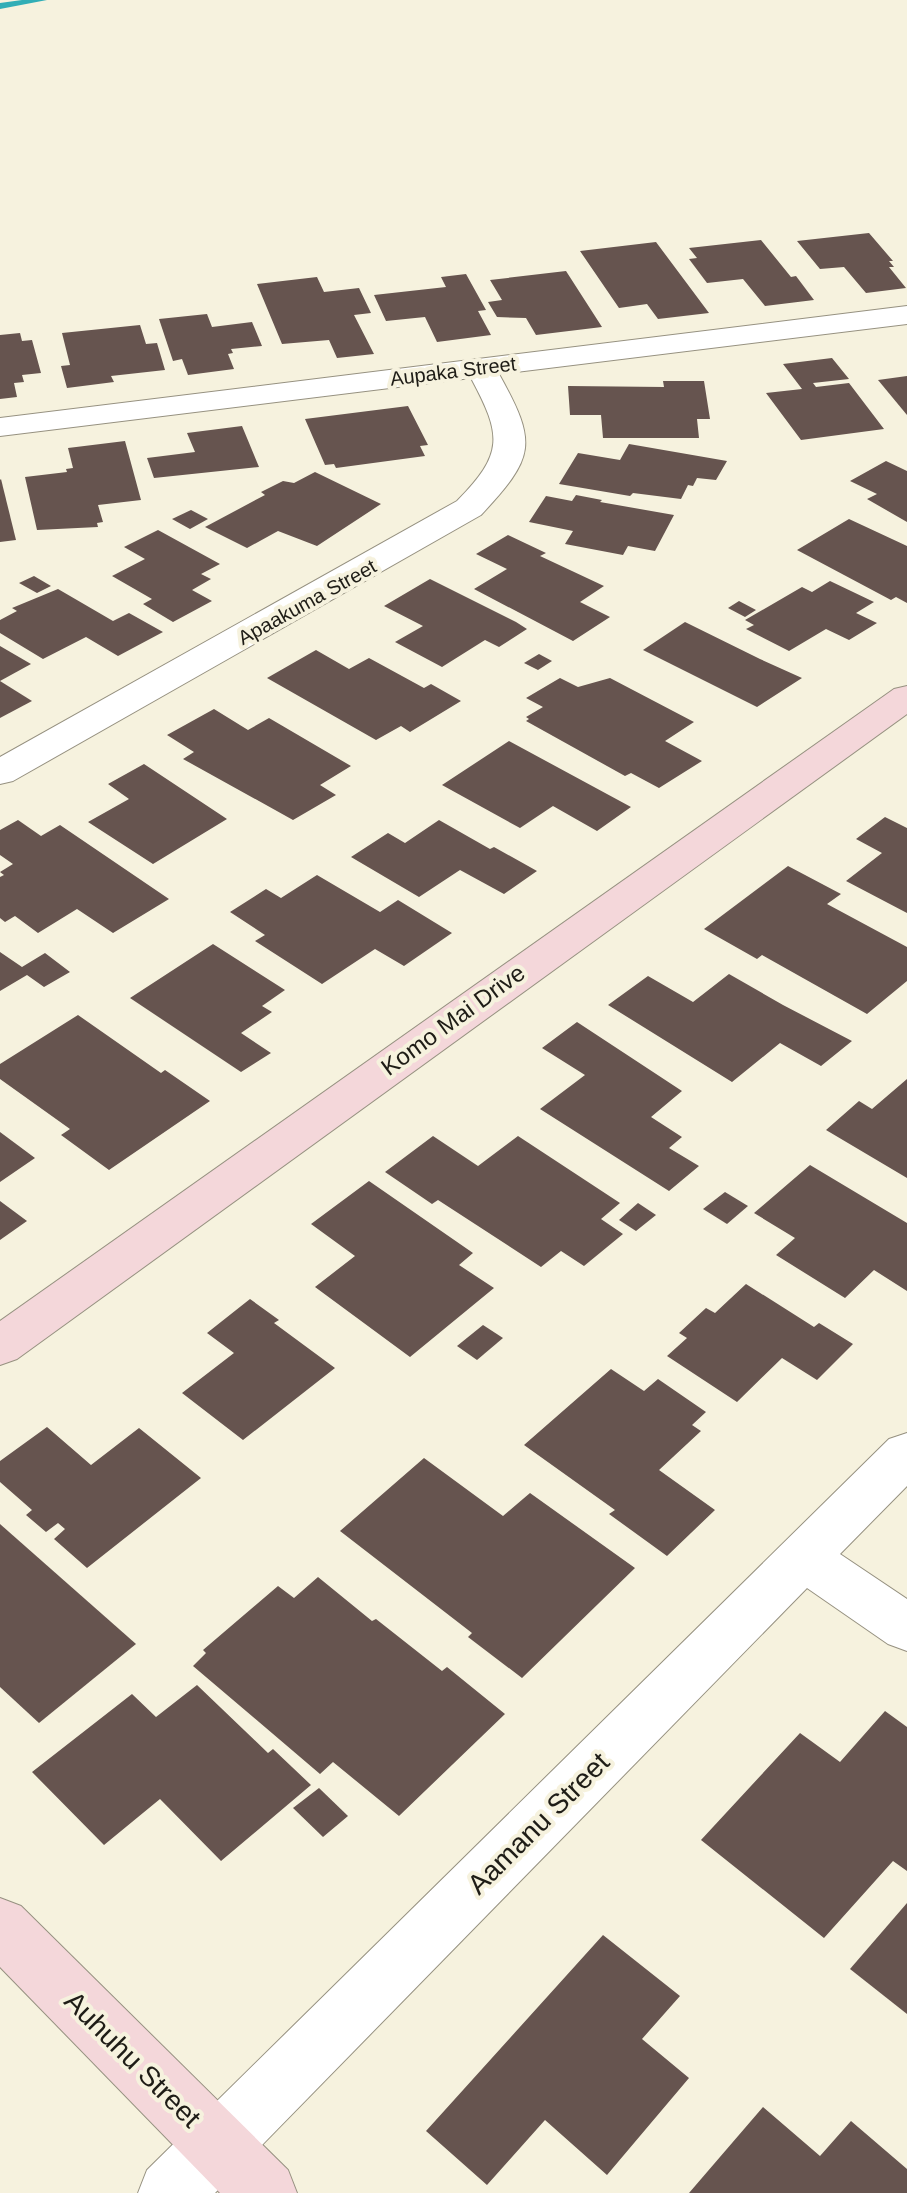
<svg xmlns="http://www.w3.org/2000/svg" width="907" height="2193" viewBox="0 0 907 2193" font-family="Arial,sans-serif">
<rect width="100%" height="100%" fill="#f6f2de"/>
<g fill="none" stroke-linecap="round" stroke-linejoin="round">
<path fill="#31aeb6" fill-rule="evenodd" d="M22 0H47L0 9V3Z"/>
</g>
<g fill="#66544f">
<path d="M869 233 893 261H889L894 267H889L906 288 866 293 844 267 820 269 797 241Z"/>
<path d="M761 240 791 277 796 276 814 300 765 306 743 279 707 283 689 259 697 258 689 248Z"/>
<path d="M656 242 709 313 658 319 647 304 619 308 580 251Z"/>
<path d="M566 271 602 327 536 335 526 318 497 317 488 302 502 300 490 280Z"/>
<path d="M466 274 486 310 478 311 491 335 437 342 425 317 386 321 374 295 446 287 441 277Z"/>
<path d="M317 277 324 292 359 288 371 313 354 315 374 354 337 358 329 340 282 344 257 284Z"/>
<path d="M207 314 212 327 252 322 262 346 231 349 233 353 228 354 234 369 188 375 182 359 173 361 159 319Z"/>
<path d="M140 325 146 344 157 343 165 370 111 376 114 382 67 388 61 366 70 365 62 333Z"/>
<path d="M20 333 22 341 32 340 41 373 22 375 24 382 14 383 17 397 0 399V335Z"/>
<path d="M832 358 849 379 813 383 816 387 849 383 884 429 801 440 766 393 802 389 783 364Z"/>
<path d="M907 376V415L878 380Z"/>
<path d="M663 381H704L710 419H697L699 438H603L601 415H570L568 386 664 387Z"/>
<path d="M408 406 428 445 420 446 425 456 336 468 334 464 325 465 305 419Z"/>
<path d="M242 426 259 467 154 478 147 458 195 452 187 433Z"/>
<path d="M125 441 141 500 98 505 103 522 97 523 98 527 37 530 25 477 67 472 66 469 73 468 68 448Z"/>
<path d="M629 444 727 461 716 480 697 478 693 486 688 485 681 499 633 493 630 496 559 484 578 453 620 460Z"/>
<path d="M886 461 907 471V522L867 499 877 494 850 481Z"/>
<path d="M315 472 381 504 317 546 278 531 247 548 205 527 265 495 261 492 283 481 294 483Z"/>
<path d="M1 479 16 540 0 542V480Z"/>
<path d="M576 495 602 500 600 502 674 515 655 551 628 546 623 555 565 544 573 531 529 522 546 496 572 501Z"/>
<path d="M191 510 208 519 190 529 172 519Z"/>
<path d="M849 519 907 546V603L896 597 891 600 797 550Z"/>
<path d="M158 530 220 564 201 574 211 579 192 590 212 601 173 622 143 604 152 599 112 576 145 559 124 547Z"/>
<path d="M508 535 546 553 540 556 604 586 580 602 610 617 573 641 474 589 507 569 476 554Z"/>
<path d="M34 576 51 586 37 593 19 583Z"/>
<path d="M430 579 516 622 527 629 499 647 485 640 442 667 395 642 423 626 384 606Z"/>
<path d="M830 581 874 602 856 613 877 623 849 640 826 629 789 651 746 629 754 625 745 620 802 587 812 592Z"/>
<path d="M58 589 113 621 129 613 163 632 118 656 86 637 43 659 0 633V620L17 611 12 608Z"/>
<path d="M739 601 756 610 745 617 728 608Z"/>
<path d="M685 622 760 659 802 678 757 707 643 650Z"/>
<path d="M0 646 31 664 0 681Z"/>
<path d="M316 650 349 669 369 658 424 688 431 684 461 701 410 732 401 726 376 740 267 678Z"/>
<path d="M539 654 552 661 538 670 524 663Z"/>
<path d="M560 678 578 687 610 678 694 722 665 741 702 761 659 788 631 773 625 776 526 721 529 719 526 717 543 707 526 698Z"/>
<path d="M0 681 32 701 0 718Z"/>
<path d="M214 709 248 730 269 718 351 766 320 785 336 795 293 820 183 759 194 752 167 735Z"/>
<path d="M509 741 631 807 597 831 553 806 520 828 442 785Z"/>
<path d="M144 764 227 819 153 864 88 822 129 799 108 784Z"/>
<path d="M885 817 907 828V913L846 881 882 853 856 839Z"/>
<path d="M18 820 41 836 60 825 169 899 113 933 77 909 38 933 15 916 5 922 0 918V877L4 875 0 872 13 864 0 855V830Z"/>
<path d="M439 820 490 849 494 847 537 871 504 894 460 870 419 897 351 857 388 833 405 843Z"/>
<path d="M788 866 841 894 827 904 907 947V981L867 1014 762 955 757 959 704 929Z"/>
<path d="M317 875 380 912 398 900 452 933 404 966 375 949 322 984 255 941 265 935 230 912 266 889 281 898Z"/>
<path d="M213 944 285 990 262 1006 272 1012 241 1033 271 1053 241 1072 130 998Z"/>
<path d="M0 952 22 967 45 953 70 972 44 987 27 975 0 991Z"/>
<path d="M729 974 783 1005 852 1041 821 1066 780 1043 732 1082 608 1005 648 976 693 1002Z"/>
<path d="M78 1015 161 1073 165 1070 210 1101 109 1170 61 1135 70 1129 0 1079V1064Z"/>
<path d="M577 1022 682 1091 651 1117 682 1137 669 1148 699 1166 669 1191 540 1109 585 1075 542 1048Z"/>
<path d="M907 1079V1178L826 1130 859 1101 872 1109Z"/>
<path d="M0 1132 35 1158 0 1182Z"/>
<path d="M433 1136 478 1166 518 1136 620 1203 601 1219 623 1234 584 1266 561 1251 541 1267 438 1200 432 1204 385 1172Z"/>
<path d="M810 1165 907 1223V1291L874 1270 845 1298 776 1255 795 1238 754 1213Z"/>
<path d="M369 1181 473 1253 459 1265 494 1288 410 1357 315 1287 355 1256 311 1224Z"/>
<path d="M725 1192 748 1206 727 1224 703 1209Z"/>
<path d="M0 1201 27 1221 0 1240Z"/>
<path d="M638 1203 656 1215 636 1231 619 1220Z"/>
<path d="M746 1284 814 1327 819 1323 853 1344 817 1380 782 1358 737 1402 667 1356 687 1338 679 1333 706 1308 715 1313Z"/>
<path d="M250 1299 279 1320 274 1323 335 1368 243 1440 182 1393 234 1353 207 1333Z"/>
<path d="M483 1325 503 1338 477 1360 457 1346Z"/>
<path d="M611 1369 644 1391 658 1379 706 1412 692 1425 701 1431 659 1470 715 1510 667 1556 609 1514 615 1510 524 1445Z"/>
<path d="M47 1427 91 1465 139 1428 201 1478 87 1568 54 1539 65 1529 58 1523 46 1532 26 1515 32 1510 0 1482V1461Z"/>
<path d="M424 1458 503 1516 530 1493 635 1568 522 1678 468 1637 472 1633 340 1531Z"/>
<path d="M0 1524 136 1644 39 1723 0 1687Z"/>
<path d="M318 1577 372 1621 376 1619 442 1671 447 1667 505 1714 399 1816 333 1762 320 1774 193 1666 206 1653 203 1650 278 1586 294 1598Z"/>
<path d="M197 1685 268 1753 273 1749 311 1785 221 1861 160 1799 104 1845 32 1772 132 1694 156 1717Z"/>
<path d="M885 1711 907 1727V1871L893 1861 824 1938 701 1840 800 1733 840 1762Z"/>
<path d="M319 1788 348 1816 323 1837 293 1808Z"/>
<path d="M907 1903V2014L850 1969Z"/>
<path d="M603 1935 680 1996 642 2039 689 2078 607 2175 545 2120 487 2185 426 2131Z"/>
<path d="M763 2107 820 2156 851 2121 907 2169V2193H689Z"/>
</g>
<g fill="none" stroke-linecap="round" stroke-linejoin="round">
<g stroke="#969180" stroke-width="2">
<g id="street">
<path d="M907 306V324L499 374C538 444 535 457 481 515L13 781 0 784V757L457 501C504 453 502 436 471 378L0 436V418Z"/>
<path d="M907 1433V1486L840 1554 907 1599V1651L888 1644 807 1588 215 2193H138L147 2170 889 1439Z"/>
</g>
</g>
<g stroke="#969180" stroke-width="2">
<g id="secondary">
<path d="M907 686V714L17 1359 0 1365V1321L894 689Z"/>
<path d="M0 1898 21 1906 288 2170 297 2193H220L0 1967Z"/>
</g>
</g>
<use href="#street" fill="#fff" fill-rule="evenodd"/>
<use href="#secondary" fill="#f4d7da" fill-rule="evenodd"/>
</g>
<g text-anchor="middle" stroke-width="8" stroke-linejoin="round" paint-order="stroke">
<g font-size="20" fill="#1e1c16" stroke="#f6f2de">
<text transform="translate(453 371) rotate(-7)" y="7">Aupaka Street</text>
<text transform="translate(307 602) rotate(-29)" y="7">Apaakuma Street</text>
</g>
<g font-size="24" fill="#1e1c16" stroke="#f6f2de">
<text transform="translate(453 1020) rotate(-36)" y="8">Komo Mai Drive</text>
</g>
<g font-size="28" fill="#1e1c16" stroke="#f6f2de">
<text transform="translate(538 1823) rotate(-45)" y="10">Aamanu Street</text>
<text transform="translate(133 2059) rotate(45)" y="10">Auhuhu Street</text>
</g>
</g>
</svg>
